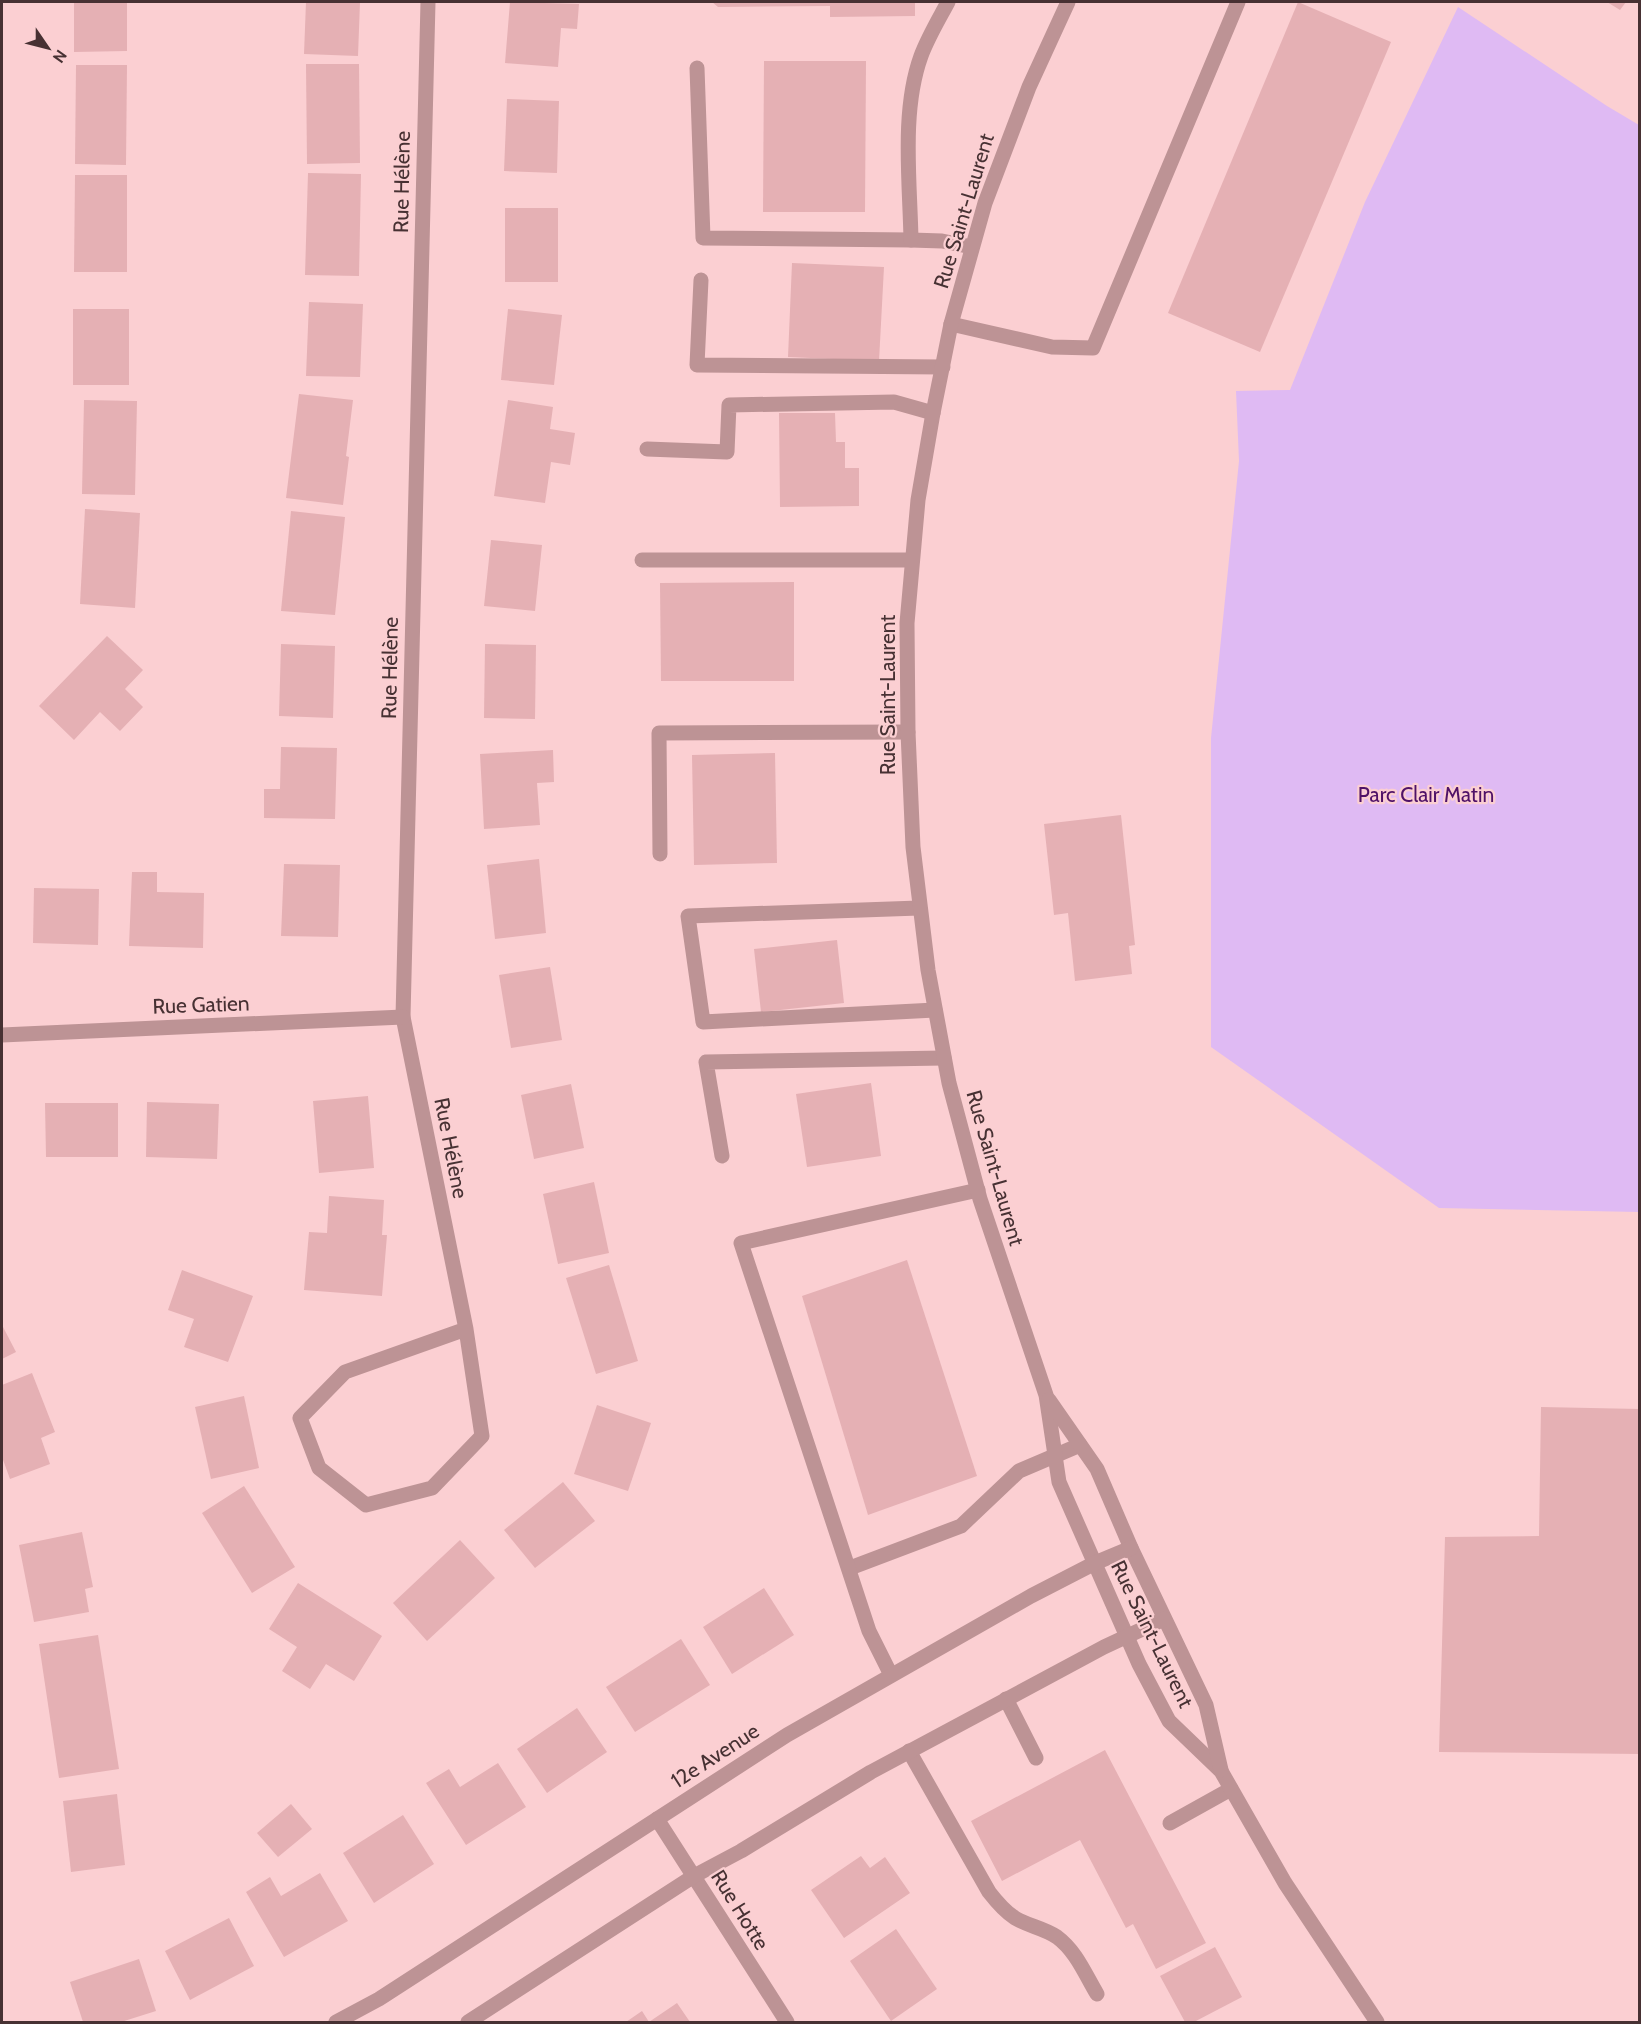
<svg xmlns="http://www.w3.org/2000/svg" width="1641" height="2024" viewBox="0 0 1641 2024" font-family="Cabin,sans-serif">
<rect width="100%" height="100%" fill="#fbcfd2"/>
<path fill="#dfbaf3" d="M1458 7 1607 106 1639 125V1212L1439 1208 1211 1047V738L1239 461 1236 391 1290 390 1365 202Z"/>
<g fill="#e5b0b4">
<path d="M74 2H127V51L74 52Z"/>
<path d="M306 2H360L358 56 304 54Z"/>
<path d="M510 2 579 4 577 29 561 28 558 67 505 63Z"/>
<path d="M712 2H915V16L830 17V6L718 7Z"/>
<path d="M1298 2 1391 42 1260 352 1168 313Z"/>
<path d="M1607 2H1626L1620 10Z"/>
<path d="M764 61H866L865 212H763Z"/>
<path d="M306 64H359L360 163 307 164Z"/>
<path d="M76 65H127L126 165 75 164Z"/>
<path d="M507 99 559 101 557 173 504 171Z"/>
<path d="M308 173 361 174 359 276 305 275Z"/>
<path d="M75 175H127V272H74Z"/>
<rect x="505" y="208" width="53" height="74"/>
<path d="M792 263 884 267 879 361 788 357Z"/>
<path d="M309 302 363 304 360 377 306 376Z"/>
<rect x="73" y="309" width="56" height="76"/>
<path d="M508 309 562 315 554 385 501 380Z"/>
<path d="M299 394 353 400 346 456 349 457 343 505 286 498Z"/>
<path d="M84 400 137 401 135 495 82 494Z"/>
<path d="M508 400 553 407 550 429 575 433 570 465 551 462 545 503 494 496Z"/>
<path d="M779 413H835L836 442H845V468H859V506L780 507Z"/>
<path d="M85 509 140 513 135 608 80 604Z"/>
<path d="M291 511 345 517 335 615 281 611Z"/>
<path d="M491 540 542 545 535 611 484 606Z"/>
<path d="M794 582V681H661L660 583Z"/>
<path d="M107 636 143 670 125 689 143 707 120 731 100 712 74 740 39 706Z"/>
<path d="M281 644 335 646 333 718 279 716Z"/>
<path d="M485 644 536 645 535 719 484 718Z"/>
<path d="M281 747 337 748 335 819 264 818V789H280Z"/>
<path d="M553 750 554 782 537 783 540 825 484 829 480 754Z"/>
<path d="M775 753 777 863 694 865 692 755Z"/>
<path d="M1121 815 1135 945 1129 946 1132 974 1075 981 1068 913 1054 915 1044 824Z"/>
<path d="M539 859 546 933 495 939 487 865Z"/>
<path d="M284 864 340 865 338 937 281 936Z"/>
<path d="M132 872H157V892L204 893 203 948 129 946Z"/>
<path d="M34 888 99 889 98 945 33 943Z"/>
<path d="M837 940 844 1003 761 1012 754 949Z"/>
<path d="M550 967 562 1040 511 1048 499 975Z"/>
<path d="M871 1083 881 1156 807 1167 796 1094Z"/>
<path d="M571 1084 584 1148 534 1159 521 1095Z"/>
<path d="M368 1096 374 1168 319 1173 313 1101Z"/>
<path d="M147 1102 219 1104 217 1159 146 1157Z"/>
<path d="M45 1103H118V1157H46Z"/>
<path d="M594 1182 609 1253 558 1264 543 1194Z"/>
<path d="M329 1196 384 1200 382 1235H387L382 1296 304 1290 309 1232 327 1233Z"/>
<path d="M907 1260 977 1476 868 1515 802 1296Z"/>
<path d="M609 1265 638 1361 596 1374 566 1278Z"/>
<path d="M182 1270 253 1296 228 1362 184 1347 194 1319 168 1310Z"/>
<path d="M2 1325 16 1352 2 1359Z"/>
<path d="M32 1373 55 1432 41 1438 50 1464 10 1479 2 1457V1385Z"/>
<path d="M244 1396 259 1468 211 1479 195 1407Z"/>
<path d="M597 1405 651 1423 628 1491 574 1474Z"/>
<path d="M1541 1407 1640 1409V1754L1439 1752 1445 1537 1539 1536Z"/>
<path d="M563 1482 595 1521 535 1568 504 1530Z"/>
<path d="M244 1486 295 1567 252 1593 202 1513Z"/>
<path d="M82 1532 93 1587 85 1589 89 1612 34 1622 19 1545Z"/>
<path d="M460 1540 495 1578 427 1641 393 1603Z"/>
<path d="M298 1583 382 1636 354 1681 326 1664 310 1689 282 1671 297 1647 269 1629Z"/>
<path d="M764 1588 794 1635 732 1674 703 1627Z"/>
<path d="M98 1635 119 1769 59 1778 39 1644Z"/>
<path d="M681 1639 710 1685 635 1732 606 1687Z"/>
<path d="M577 1708 607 1752 547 1793 517 1749Z"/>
<path d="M1105 1750 1206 1943 1156 1969 1133 1924 1126 1928 1080 1840 1002 1881 971 1821Z"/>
<path d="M498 1763 526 1807 466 1845 426 1783 449 1769 460 1787Z"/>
<path d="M117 1794 125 1865 71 1872 63 1801Z"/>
<path d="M291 1804 312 1829 278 1857 257 1833Z"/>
<path d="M403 1815 434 1864 374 1903 343 1853Z"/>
<path d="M861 1856 870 1868 885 1857 910 1893 844 1938 811 1890Z"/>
<path d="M320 1873 348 1921 284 1957 246 1892 270 1877 281 1896Z"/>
<path d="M229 1918 254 1966 190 2000 165 1951Z"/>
<path d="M896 1929 937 1989 891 2021 850 1961Z"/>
<path d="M1215 1947 1242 1997 1194 2022H1185L1160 1976Z"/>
<path d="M139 1959 156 2011 121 2022H83L70 1982Z"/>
<path d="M677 2003 690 2022H626L642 2011 649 2022Z"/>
</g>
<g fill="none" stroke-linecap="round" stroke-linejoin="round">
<g stroke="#bd9395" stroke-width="15">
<path d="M697 68 703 238 911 240 942 241 972 247"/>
<path d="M911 240C910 182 901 111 921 56 928 37 939 19 948 2"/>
<path d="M701 280 697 365 943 367"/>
<path d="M951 324 1052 347 1093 348 1238 2"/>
<path d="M647 449 727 452 729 405 894 402 933 413"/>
<path d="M642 560H912"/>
<path d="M660 854 659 733 908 732"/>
<path d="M919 908 688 916 703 1022 935 1010"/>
<path d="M722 1156 706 1062 944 1058"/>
<path d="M850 1568 961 1526 1019 1471 1080 1445"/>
<path d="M891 1675 869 1631 741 1243 978 1190"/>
<path d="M1006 1699 1036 1758"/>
<path d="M909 1751 989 1892C996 1901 1004 1911 1015 1918 1028 1926 1044 1928 1057 1937 1076 1951 1085 1974 1097 1994"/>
<path d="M1170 1823 1231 1789"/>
</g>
<g stroke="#bd9395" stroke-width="15">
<path d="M428 2 403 1017 466 1329 482 1436 432 1488 366 1505 319 1468 300 1418 345 1372 466 1329"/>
<path d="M1068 2 1029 87 985 203 951 324 933 413 918 500 907 623 908 732 913 847 928 970 949 1083 980 1199 1046 1395 1059 1482 1139 1664 1169 1721 1221 1771 1285 1883 1377 2022"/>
<path d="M2 1035 403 1017"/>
<path d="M1049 1400 1097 1469 1131 1548 1206 1705 1221 1770"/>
<path d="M657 1819 787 2022"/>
<path d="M336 2022 379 1999 787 1735 1031 1596 1095 1563 1131 1548"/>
<path d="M468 2022 694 1876 741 1851 871 1772 1104 1647 1164 1619"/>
</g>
</g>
<g text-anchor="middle" stroke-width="4.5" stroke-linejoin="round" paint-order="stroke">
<g font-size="21" fill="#473133" stroke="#fbcfd2">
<text transform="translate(402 182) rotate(-89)" y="7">Rue Hélène</text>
<text transform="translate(964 211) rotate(-73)" y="7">Rue Saint-Laurent</text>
<text transform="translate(390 668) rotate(-89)" y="7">Rue Hélène</text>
<text transform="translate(888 695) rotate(-90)" y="7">Rue Saint-Laurent</text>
<text transform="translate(201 1005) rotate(-2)" y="7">Rue Gatien</text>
<text transform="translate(451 1148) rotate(79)" y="7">Rue Hélène</text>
<text transform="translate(995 1168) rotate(74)" y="7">Rue Saint-Laurent</text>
<text transform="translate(1152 1634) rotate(64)" y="7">Rue Saint-Laurent</text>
<text transform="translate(715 1756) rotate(-33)" y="7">12e Avenue</text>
<text transform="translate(740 1910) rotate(58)" y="7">Rue Hotte</text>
</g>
<g font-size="21" fill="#4f1167" stroke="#fbcfd2">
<text x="1426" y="802">Parc Clair Matin</text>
</g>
</g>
<rect width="1641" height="2024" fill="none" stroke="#473133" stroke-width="6"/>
<g transform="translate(48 48) rotate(125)" stroke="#fbcfd2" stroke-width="4.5" paint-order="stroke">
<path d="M0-4.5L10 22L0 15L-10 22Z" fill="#473133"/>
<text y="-9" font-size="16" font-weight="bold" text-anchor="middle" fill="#473133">N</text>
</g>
</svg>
